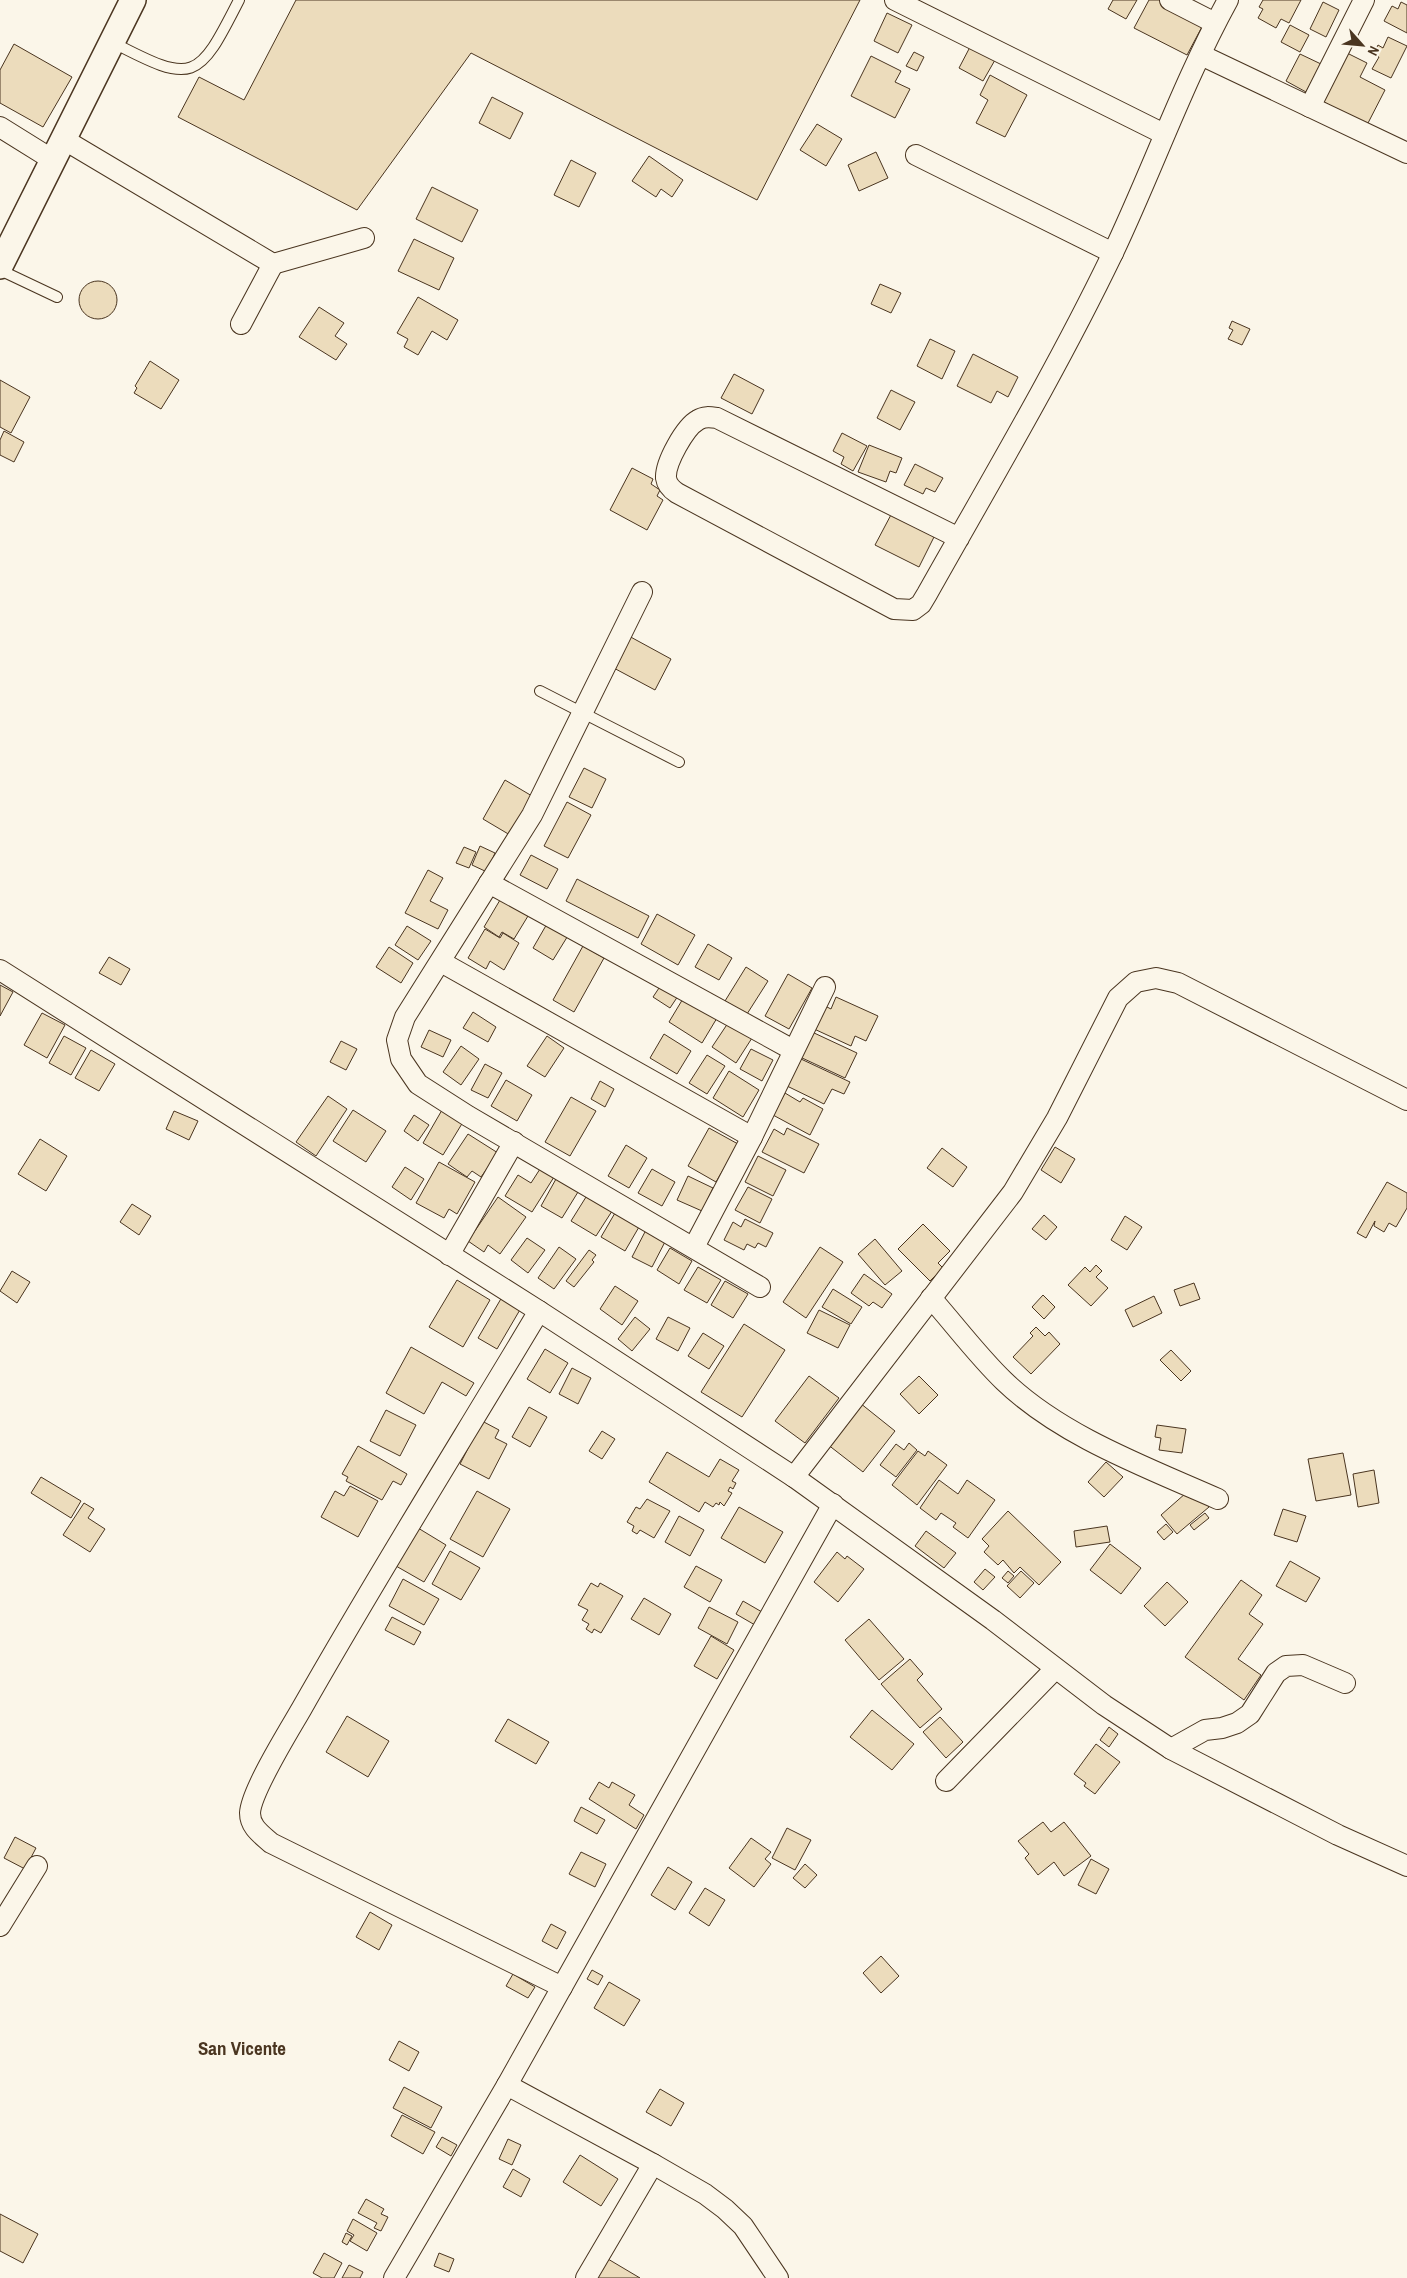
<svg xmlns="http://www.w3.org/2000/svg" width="1407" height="2278" viewBox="0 0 1407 2278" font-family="'Archivo Narrow',sans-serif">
<rect width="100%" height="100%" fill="#fbf6e9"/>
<g fill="#ecdcbc" stroke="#4a3520">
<path d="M296 0H860L757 200 471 53 357 210 178 117 199 77 244 100Z"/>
<path d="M1113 0H1137L1126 19 1108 9Z"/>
<path d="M1149 0H1159L1204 23 1187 55 1134 28Z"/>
<path d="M1263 0H1301L1289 23 1281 19 1276 28 1258 18 1263 9 1259 7Z"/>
<path d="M1323 2 1339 10 1326 37 1310 29Z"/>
<path d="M1401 2 1407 5V33L1384 21 1392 6 1398 9Z"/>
<path d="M887 13 912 25 898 53 874 41Z"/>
<path d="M1290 25 1309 35 1300 52 1281 42Z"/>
<path d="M1388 37 1407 46 1391 78 1372 69 1379 57 1373 55 1378 45 1383 48Z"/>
<path d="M14 44 72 77 43 127 0 103V70Z"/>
<path d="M970 47 995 60 983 81 959 68Z"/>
<path d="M914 52 924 57 917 71 906 66Z"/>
<path d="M1347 53 1367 63 1360 77 1385 90 1367 125 1322 101Z"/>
<path d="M1300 54 1321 64 1306 92 1286 81Z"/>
<path d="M871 56 901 71 895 82 910 89 895 118 851 96Z"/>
<path d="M990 75 1027 95 1005 137 976 123 988 100 980 95Z"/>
<path d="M492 97 523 113 510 139 479 123Z"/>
<path d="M817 124 842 139 826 166 800 150Z"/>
<path d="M876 152 888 178 859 191 848 165Z"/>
<path d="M649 156 683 180 672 197 661 189 656 197 632 181Z"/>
<path d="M571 160 596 173 579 207 554 195Z"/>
<path d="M432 187 478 210 462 242 416 219Z"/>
<path d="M414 239 454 258 439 290 398 271Z"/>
<circle cx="98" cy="300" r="19"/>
<path d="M880 284 901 293 891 313 871 304Z"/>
<path d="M418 297 458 320 447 340 432 331 418 355 404 347 408 339 397 333Z"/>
<path d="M319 307 344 323 335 336 347 344 336 360 299 337Z"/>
<path d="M1232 321 1250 329 1242 345 1228 339 1233 330 1229 328Z"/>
<path d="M930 339 955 351 942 379 917 366Z"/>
<path d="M973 354 1018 377 1008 397 997 391 991 403 957 386Z"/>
<path d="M150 361 179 380 161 409 134 393 137 388 135 386Z"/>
<path d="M734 374 764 390 752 414 721 398Z"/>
<path d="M0 380 30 397 11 433 0 427Z"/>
<path d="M891 390 915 402 900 430 877 418Z"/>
<path d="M4 431 24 442 14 462 0 455V440Z"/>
<path d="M842 433 867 446 853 471 841 464 844 457 833 451Z"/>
<path d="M869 445 902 458 896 473 890 471 886 482 858 472Z"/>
<path d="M915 464 943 478 935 492 926 488 923 494 904 485Z"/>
<path d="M632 468 653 479 651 484 660 490 657 496 663 500 647 530 610 510Z"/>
<path d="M893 511 936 533 919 567 875 545Z"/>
<path d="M627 635 671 659 655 690 610 666Z"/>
<path d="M584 768 606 779 592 808 569 797Z"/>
<path d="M505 780 532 796 510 835 483 819Z"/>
<path d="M567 802 591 815 568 858 544 846Z"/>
<path d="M480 846 495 853 487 872 472 865Z"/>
<path d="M464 847 476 852 469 868 456 863Z"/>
<path d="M531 855 558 869 547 889 520 875Z"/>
<path d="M428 870 443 878 430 901 448 910 438 929 405 913Z"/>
<path d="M577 879 649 916 638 938 566 901Z"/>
<path d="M500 900 528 916 514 939 502 932 499 937 484 927Z"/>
<path d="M657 914 695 935 678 965 641 944Z"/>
<path d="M548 922 569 934 553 960 533 948Z"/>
<path d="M407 926 431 941 418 960 395 945Z"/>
<path d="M485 929 500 938 503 933 519 943 504 970 490 961 486 969 468 958Z"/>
<path d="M708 944 732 958 719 980 695 967Z"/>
<path d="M583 946 604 958 574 1012 553 1000Z"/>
<path d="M389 947 413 963 401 983 376 967Z"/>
<path d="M109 957 130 969 121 985 99 973Z"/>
<path d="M746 967 768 981 747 1014 725 1001Z"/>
<path d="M788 974 812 988 789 1029 765 1016Z"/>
<path d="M663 982 680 993 670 1008 653 997Z"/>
<path d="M0 985 13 992 0 1016Z"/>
<path d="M684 997 717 1018 702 1043 669 1022Z"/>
<path d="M836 997 878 1016 866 1041 855 1036 851 1046 812 1028 823 1005 831 1009Z"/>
<path d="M473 1012 496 1027 488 1042 463 1028Z"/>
<path d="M42 1013 65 1025 47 1058 24 1045Z"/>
<path d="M728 1023 752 1038 736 1063 712 1047Z"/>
<path d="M429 1030 451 1040 443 1057 421 1047Z"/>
<path d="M812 1032 857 1053 845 1078 800 1057Z"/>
<path d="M664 1034 691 1051 677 1074 650 1058Z"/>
<path d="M64 1036 86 1048 71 1075 49 1063Z"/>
<path d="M547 1036 564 1048 545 1077 527 1066Z"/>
<path d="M341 1041 357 1049 346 1070 330 1062Z"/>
<path d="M461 1046 479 1059 461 1085 443 1072Z"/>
<path d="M751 1049 773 1060 762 1081 740 1069Z"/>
<path d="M91 1050 115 1064 99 1091 75 1078Z"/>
<path d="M707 1055 725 1066 707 1094 689 1083Z"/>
<path d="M801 1059 850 1082 844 1094 832 1089 824 1104 787 1086Z"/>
<path d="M485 1064 502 1073 488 1098 471 1090Z"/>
<path d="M729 1071 759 1090 743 1117 713 1098Z"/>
<path d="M506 1080 532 1095 517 1121 491 1106Z"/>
<path d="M600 1081 614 1089 605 1107 591 1099Z"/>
<path d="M785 1093 800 1102 803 1098 823 1109 810 1135 773 1115Z"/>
<path d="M328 1096 347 1109 316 1156 296 1142Z"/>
<path d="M571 1097 596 1111 570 1156 545 1142Z"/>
<path d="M353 1110 386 1131 366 1162 333 1141Z"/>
<path d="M442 1110 463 1122 443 1155 423 1143Z"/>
<path d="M174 1111 198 1121 189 1140 166 1129Z"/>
<path d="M414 1115 429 1125 418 1141 404 1131Z"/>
<path d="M709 1128 738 1144 716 1182 688 1166Z"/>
<path d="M787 1128 819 1144 804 1173 762 1152 774 1129 784 1135Z"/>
<path d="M468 1134 498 1153 481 1177 472 1171 467 1177 448 1164Z"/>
<path d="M40 1139 67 1156 46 1191 18 1174Z"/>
<path d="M626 1145 647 1158 629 1188 608 1176Z"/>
<path d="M1055 1147 1075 1159 1061 1183 1041 1170Z"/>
<path d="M942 1148 967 1167 953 1187 927 1168Z"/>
<path d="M758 1156 786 1170 773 1196 745 1182Z"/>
<path d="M439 1162 475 1182 457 1214 449 1209 444 1218 416 1203Z"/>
<path d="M405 1167 424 1179 411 1200 392 1187Z"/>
<path d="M540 1169 554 1177 532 1212 505 1196 518 1175 531 1183Z"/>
<path d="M652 1169 675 1182 662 1206 638 1193Z"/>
<path d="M688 1176 713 1188 702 1211 677 1200Z"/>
<path d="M556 1179 578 1192 562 1218 541 1206Z"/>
<path d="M1387 1182 1407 1193V1208L1396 1227 1389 1223 1384 1232 1374 1226 1375 1221 1366 1238 1357 1233Z"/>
<path d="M748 1187 772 1199 760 1223 735 1210Z"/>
<path d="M498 1197 526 1217 500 1254 488 1245 484 1252 468 1241Z"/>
<path d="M586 1197 614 1208 596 1236 571 1221Z"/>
<path d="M132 1204 151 1216 139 1235 120 1222Z"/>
<path d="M615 1213 639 1227 625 1251 601 1237Z"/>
<path d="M1044 1215 1057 1227 1046 1240 1032 1229Z"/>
<path d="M1125 1216 1142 1227 1127 1250 1111 1240Z"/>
<path d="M745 1219 773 1233 766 1247 758 1243 755 1248 747 1244 744 1250 724 1240 733 1222 741 1227Z"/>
<path d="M923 1224 950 1251 938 1263 943 1268 930 1281 898 1249Z"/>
<path d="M647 1228 667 1238 652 1267 632 1257Z"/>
<path d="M527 1238 545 1250 528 1273 511 1260Z"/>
<path d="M875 1239 902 1271 885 1285 858 1254Z"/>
<path d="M559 1247 576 1259 554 1289 538 1278Z"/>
<path d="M820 1247 843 1262 806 1318 783 1302Z"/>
<path d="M670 1248 692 1261 679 1284 657 1270Z"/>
<path d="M589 1250 596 1255 592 1260 594 1262 574 1287 566 1281Z"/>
<path d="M1096 1265 1102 1271 1096 1277 1108 1288 1091 1306 1068 1285 1085 1267 1090 1272Z"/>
<path d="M698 1267 721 1280 707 1303 684 1290Z"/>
<path d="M12 1271 30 1282 17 1303 0 1291Z"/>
<path d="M864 1274 892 1294 882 1308 873 1302 869 1306 851 1293Z"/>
<path d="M457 1280 490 1300 463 1347 429 1327Z"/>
<path d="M725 1281 748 1294 733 1318 711 1305Z"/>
<path d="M1194 1283 1200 1299 1180 1306 1174 1290Z"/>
<path d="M615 1286 638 1301 622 1325 600 1309Z"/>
<path d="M833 1289 862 1307 851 1324 822 1307Z"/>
<path d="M1043 1295 1055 1307 1044 1319 1032 1307Z"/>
<path d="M1154 1296 1162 1313 1133 1327 1125 1310Z"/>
<path d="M502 1297 521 1308 497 1349 478 1338Z"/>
<path d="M819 1310 850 1325 838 1348 807 1333Z"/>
<path d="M635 1317 650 1329 632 1351 618 1339Z"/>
<path d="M668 1317 690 1328 678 1351 656 1339Z"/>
<path d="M744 1324 785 1350 742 1417 701 1392Z"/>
<path d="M1036 1327 1045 1336 1049 1332 1060 1344 1031 1374 1013 1357 1033 1336 1030 1333Z"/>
<path d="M703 1333 724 1346 709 1369 688 1356Z"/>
<path d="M411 1347 474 1383 466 1396 442 1382 424 1414 386 1393Z"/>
<path d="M545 1349 568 1363 550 1393 527 1379Z"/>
<path d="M1171 1350 1191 1371 1181 1381 1160 1360Z"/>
<path d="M572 1368 591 1378 578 1404 559 1394Z"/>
<path d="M809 1376 839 1398 805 1443 775 1421Z"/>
<path d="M919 1376 938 1395 919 1414 900 1394Z"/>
<path d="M860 1403 895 1431 863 1472 827 1444Z"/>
<path d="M529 1407 547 1417 530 1447 512 1437Z"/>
<path d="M386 1410 416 1425 400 1456 370 1441Z"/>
<path d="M482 1421 499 1430 495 1438 507 1444 489 1479 460 1464Z"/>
<path d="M1157 1425 1186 1429 1182 1453 1159 1450 1161 1438 1155 1437Z"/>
<path d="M602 1431 615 1439 602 1459 589 1451Z"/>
<path d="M909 1443 917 1450 896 1477 880 1465 896 1444 904 1450Z"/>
<path d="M358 1446 407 1474 401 1485 393 1481 382 1500 346 1481 348 1477 342 1474Z"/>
<path d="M918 1451 925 1456 928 1451 947 1465 917 1505 892 1485Z"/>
<path d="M667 1452 709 1477 720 1459 739 1470 732 1481 736 1483 733 1489 730 1487 728 1491 732 1493 724 1506 720 1502 719 1505 716 1503 713 1507 705 1502 699 1512 649 1482Z"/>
<path d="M1343 1453 1351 1495 1316 1501 1308 1459Z"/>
<path d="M1106 1462 1123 1477 1104 1497 1088 1482Z"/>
<path d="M1374 1470 1379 1503 1358 1507 1353 1474Z"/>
<path d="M41 1477 81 1501 71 1518 31 1493Z"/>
<path d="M939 1480 958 1494 967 1480 995 1500 968 1538 953 1527 956 1523 941 1513 936 1520 920 1508Z"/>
<path d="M350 1486 378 1501 358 1537 321 1517 335 1491 344 1496Z"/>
<path d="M477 1491 510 1509 483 1557 450 1539Z"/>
<path d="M1186 1493 1191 1499 1198 1493 1209 1507 1177 1534 1161 1515Z"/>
<path d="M647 1499 670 1511 654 1538 640 1530 637 1534 632 1531 634 1526 627 1522 636 1507 640 1509Z"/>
<path d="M84 1503 94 1509 88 1518 105 1529 90 1552 63 1535Z"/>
<path d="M739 1507 783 1532 765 1563 721 1538Z"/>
<path d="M1283 1509 1306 1516 1297 1542 1274 1535Z"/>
<path d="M1008 1511 1061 1562 1039 1585 1020 1567 1014 1573 1003 1560 998 1565 984 1552 989 1546 982 1539Z"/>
<path d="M1205 1513 1209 1518 1194 1530 1190 1525Z"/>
<path d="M679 1516 704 1530 690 1556 665 1542Z"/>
<path d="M1166 1524 1173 1532 1164 1540 1157 1532Z"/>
<path d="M1107 1526 1110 1542 1076 1547 1074 1531Z"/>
<path d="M418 1528 446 1545 424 1582 396 1566Z"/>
<path d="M926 1531 956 1553 944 1568 915 1546Z"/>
<path d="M1110 1544 1141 1568 1121 1594 1090 1570Z"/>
<path d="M450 1551 480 1568 461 1600 432 1584Z"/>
<path d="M837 1552 845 1559 847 1556 864 1569 838 1602 814 1582Z"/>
<path d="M1290 1561 1320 1578 1306 1602 1276 1586Z"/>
<path d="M696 1566 722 1580 710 1602 684 1587Z"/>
<path d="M985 1569 995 1577 983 1590 974 1582Z"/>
<path d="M1008 1571 1014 1576 1008 1583 1002 1578Z"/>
<path d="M1021 1571 1034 1583 1020 1598 1007 1586Z"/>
<path d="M403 1579 439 1599 424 1625 389 1606Z"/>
<path d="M1241 1580 1262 1595 1249 1614 1263 1624 1238 1659 1261 1675 1244 1700 1185 1657Z"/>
<path d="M1167 1582 1188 1602 1165 1626 1144 1606Z"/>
<path d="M591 1583 598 1587 600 1583 623 1596 601 1633 594 1629 592 1633 586 1629 589 1624 582 1620 588 1610 578 1605Z"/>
<path d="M644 1598 671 1614 659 1635 631 1619Z"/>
<path d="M743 1601 762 1612 755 1625 736 1614Z"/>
<path d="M709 1607 738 1622 727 1644 698 1628Z"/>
<path d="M392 1617 421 1632 414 1645 385 1630Z"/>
<path d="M869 1619 904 1659 879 1680 845 1640Z"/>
<path d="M711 1636 734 1650 717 1679 694 1666Z"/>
<path d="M910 1659 923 1674 917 1680 942 1709 920 1728 881 1684Z"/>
<path d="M872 1710 914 1744 892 1770 850 1737Z"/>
<path d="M347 1716 389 1741 368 1777 326 1752Z"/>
<path d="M940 1717 963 1742 946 1758 923 1732Z"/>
<path d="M508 1719 549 1742 536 1764 495 1741Z"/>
<path d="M1109 1727 1118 1734 1109 1747 1100 1740Z"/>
<path d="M1096 1744 1120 1762 1095 1794 1084 1786 1086 1783 1074 1774Z"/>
<path d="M599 1782 609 1788 612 1782 635 1795 629 1805 644 1815 636 1829 589 1799Z"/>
<path d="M581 1807 605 1820 597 1834 574 1821Z"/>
<path d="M1043 1822 1051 1832 1064 1822 1091 1856 1064 1876 1054 1862 1038 1875 1025 1858 1029 1854 1018 1841Z"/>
<path d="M787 1828 811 1840 795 1870 772 1858Z"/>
<path d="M15 1837 36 1848 25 1869 4 1858Z"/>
<path d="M751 1838 771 1852 765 1859 771 1864 754 1887 729 1868Z"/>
<path d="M581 1852 606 1864 595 1887 569 1874Z"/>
<path d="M1091 1859 1109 1869 1096 1894 1078 1885Z"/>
<path d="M805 1864 817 1875 805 1888 793 1878Z"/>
<path d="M668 1867 692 1882 675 1910 651 1895Z"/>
<path d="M705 1888 725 1900 709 1926 689 1913Z"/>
<path d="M370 1912 392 1925 379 1950 356 1937Z"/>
<path d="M551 1924 566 1932 557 1949 542 1941Z"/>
<path d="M881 1956 899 1976 881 1993 863 1973Z"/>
<path d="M592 1970 603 1976 598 1985 587 1979Z"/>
<path d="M513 1974 535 1987 528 1998 506 1986Z"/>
<path d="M609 1982 640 2000 624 2026 594 2008Z"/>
<path d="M399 2041 419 2052 409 2071 389 2060Z"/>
<path d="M404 2087 442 2107 431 2128 393 2108Z"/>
<path d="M660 2089 684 2103 671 2126 646 2112Z"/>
<path d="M402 2115 435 2132 423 2154 391 2136Z"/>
<path d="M442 2137 457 2145 451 2156 436 2147Z"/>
<path d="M508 2139 521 2145 512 2165 499 2159Z"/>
<path d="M580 2155 618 2179 601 2206 563 2182Z"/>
<path d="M513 2169 530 2179 521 2197 503 2187Z"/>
<path d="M366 2199 384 2209 381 2214 388 2217 381 2231 374 2228 377 2223 358 2213Z"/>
<path d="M0 2214 38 2234 23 2263 0 2251Z"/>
<path d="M353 2219 377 2233 367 2251 350 2241 354 2235 347 2231Z"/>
<path d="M346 2233 352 2236 347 2245 342 2242Z"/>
<path d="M324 2253 342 2263 334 2278H322L313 2273Z"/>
<path d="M439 2253 454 2259 449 2272 434 2266Z"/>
<path d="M608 2259 640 2278H596Z"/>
<path d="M349 2265 363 2272 360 2278H342Z"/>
</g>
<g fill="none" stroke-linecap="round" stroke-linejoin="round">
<g stroke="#4a3520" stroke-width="12">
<g id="service">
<path d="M112 42C194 85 198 81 239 0"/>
<path d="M0 270 57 297"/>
<path d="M540 691 679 762"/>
</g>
</g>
<g stroke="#4a3520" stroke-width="22">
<g id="minor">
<path d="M895 0 1164 134"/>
<path d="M1170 0 1215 23"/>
<path d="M1201 55 1407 153"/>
<path d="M1310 107 1364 0"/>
<path d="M0 127 53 160"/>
<path d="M63 139 273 264 364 238"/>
<path d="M916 155 1113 253"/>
<path d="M241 324 273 264"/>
<path d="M959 538 717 418C710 417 704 416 698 420 685 427 665 463 666 478 667 485 671 489 677 493L894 609 913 610 921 604 927 594C990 482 1056 371 1112 255 1152 171 1183 82 1228 0"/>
<path d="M642 592 532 815 405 1017 397 1040 401 1059 418 1084 468 1116 760 1287"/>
<path d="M489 883 793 1050"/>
<path d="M441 962 752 1137"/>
<path d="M0 970 539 1311 794 1477 993 1620 1104 1705 1171 1749 1338 1835 1407 1866"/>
<path d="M694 1247 752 1137 825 987"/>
<path d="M449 1255 514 1142"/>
<path d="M931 1298C955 1325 978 1356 1004 1381 1061 1436 1146 1467 1218 1499"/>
<path d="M539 1311C460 1443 378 1574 302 1708 290 1729 251 1791 250 1813 250 1827 261 1834 271 1843L562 1987"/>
<path d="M794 1477 1013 1192 1057 1118 1118 998 1136 982 1156 978 1178 983 1407 1100"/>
<path d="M1171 1749 1205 1730 1222 1728 1237 1723 1250 1714 1276 1673 1286 1666 1303 1665 1345 1683"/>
<path d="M946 1781 1055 1669"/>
<path d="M0 1926 37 1866"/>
<path d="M507 2085 653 2164 705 2194 725 2209 743 2226 778 2278"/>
<path d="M394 2278 507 2085 833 1504"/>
<path d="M586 2278 653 2164"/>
</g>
</g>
<g stroke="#4a3520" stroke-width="28">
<path id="tertiary" d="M0 266 133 0"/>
</g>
<use href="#service" stroke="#fbf6e9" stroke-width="10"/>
<use href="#minor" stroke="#fbf6e9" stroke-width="20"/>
<use href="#tertiary" stroke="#fbf6e9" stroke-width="25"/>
</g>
<g text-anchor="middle" stroke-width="4" stroke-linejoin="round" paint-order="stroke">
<g font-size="19" font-weight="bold" fill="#4a3520" stroke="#fbf6e9">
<text x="242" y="2055">San Vicente</text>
</g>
</g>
<g transform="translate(1362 45) rotate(117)" stroke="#fbf6e9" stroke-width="4" paint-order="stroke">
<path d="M0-4L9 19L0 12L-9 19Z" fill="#4a3520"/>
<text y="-8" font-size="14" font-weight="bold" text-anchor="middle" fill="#4a3520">N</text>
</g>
</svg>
